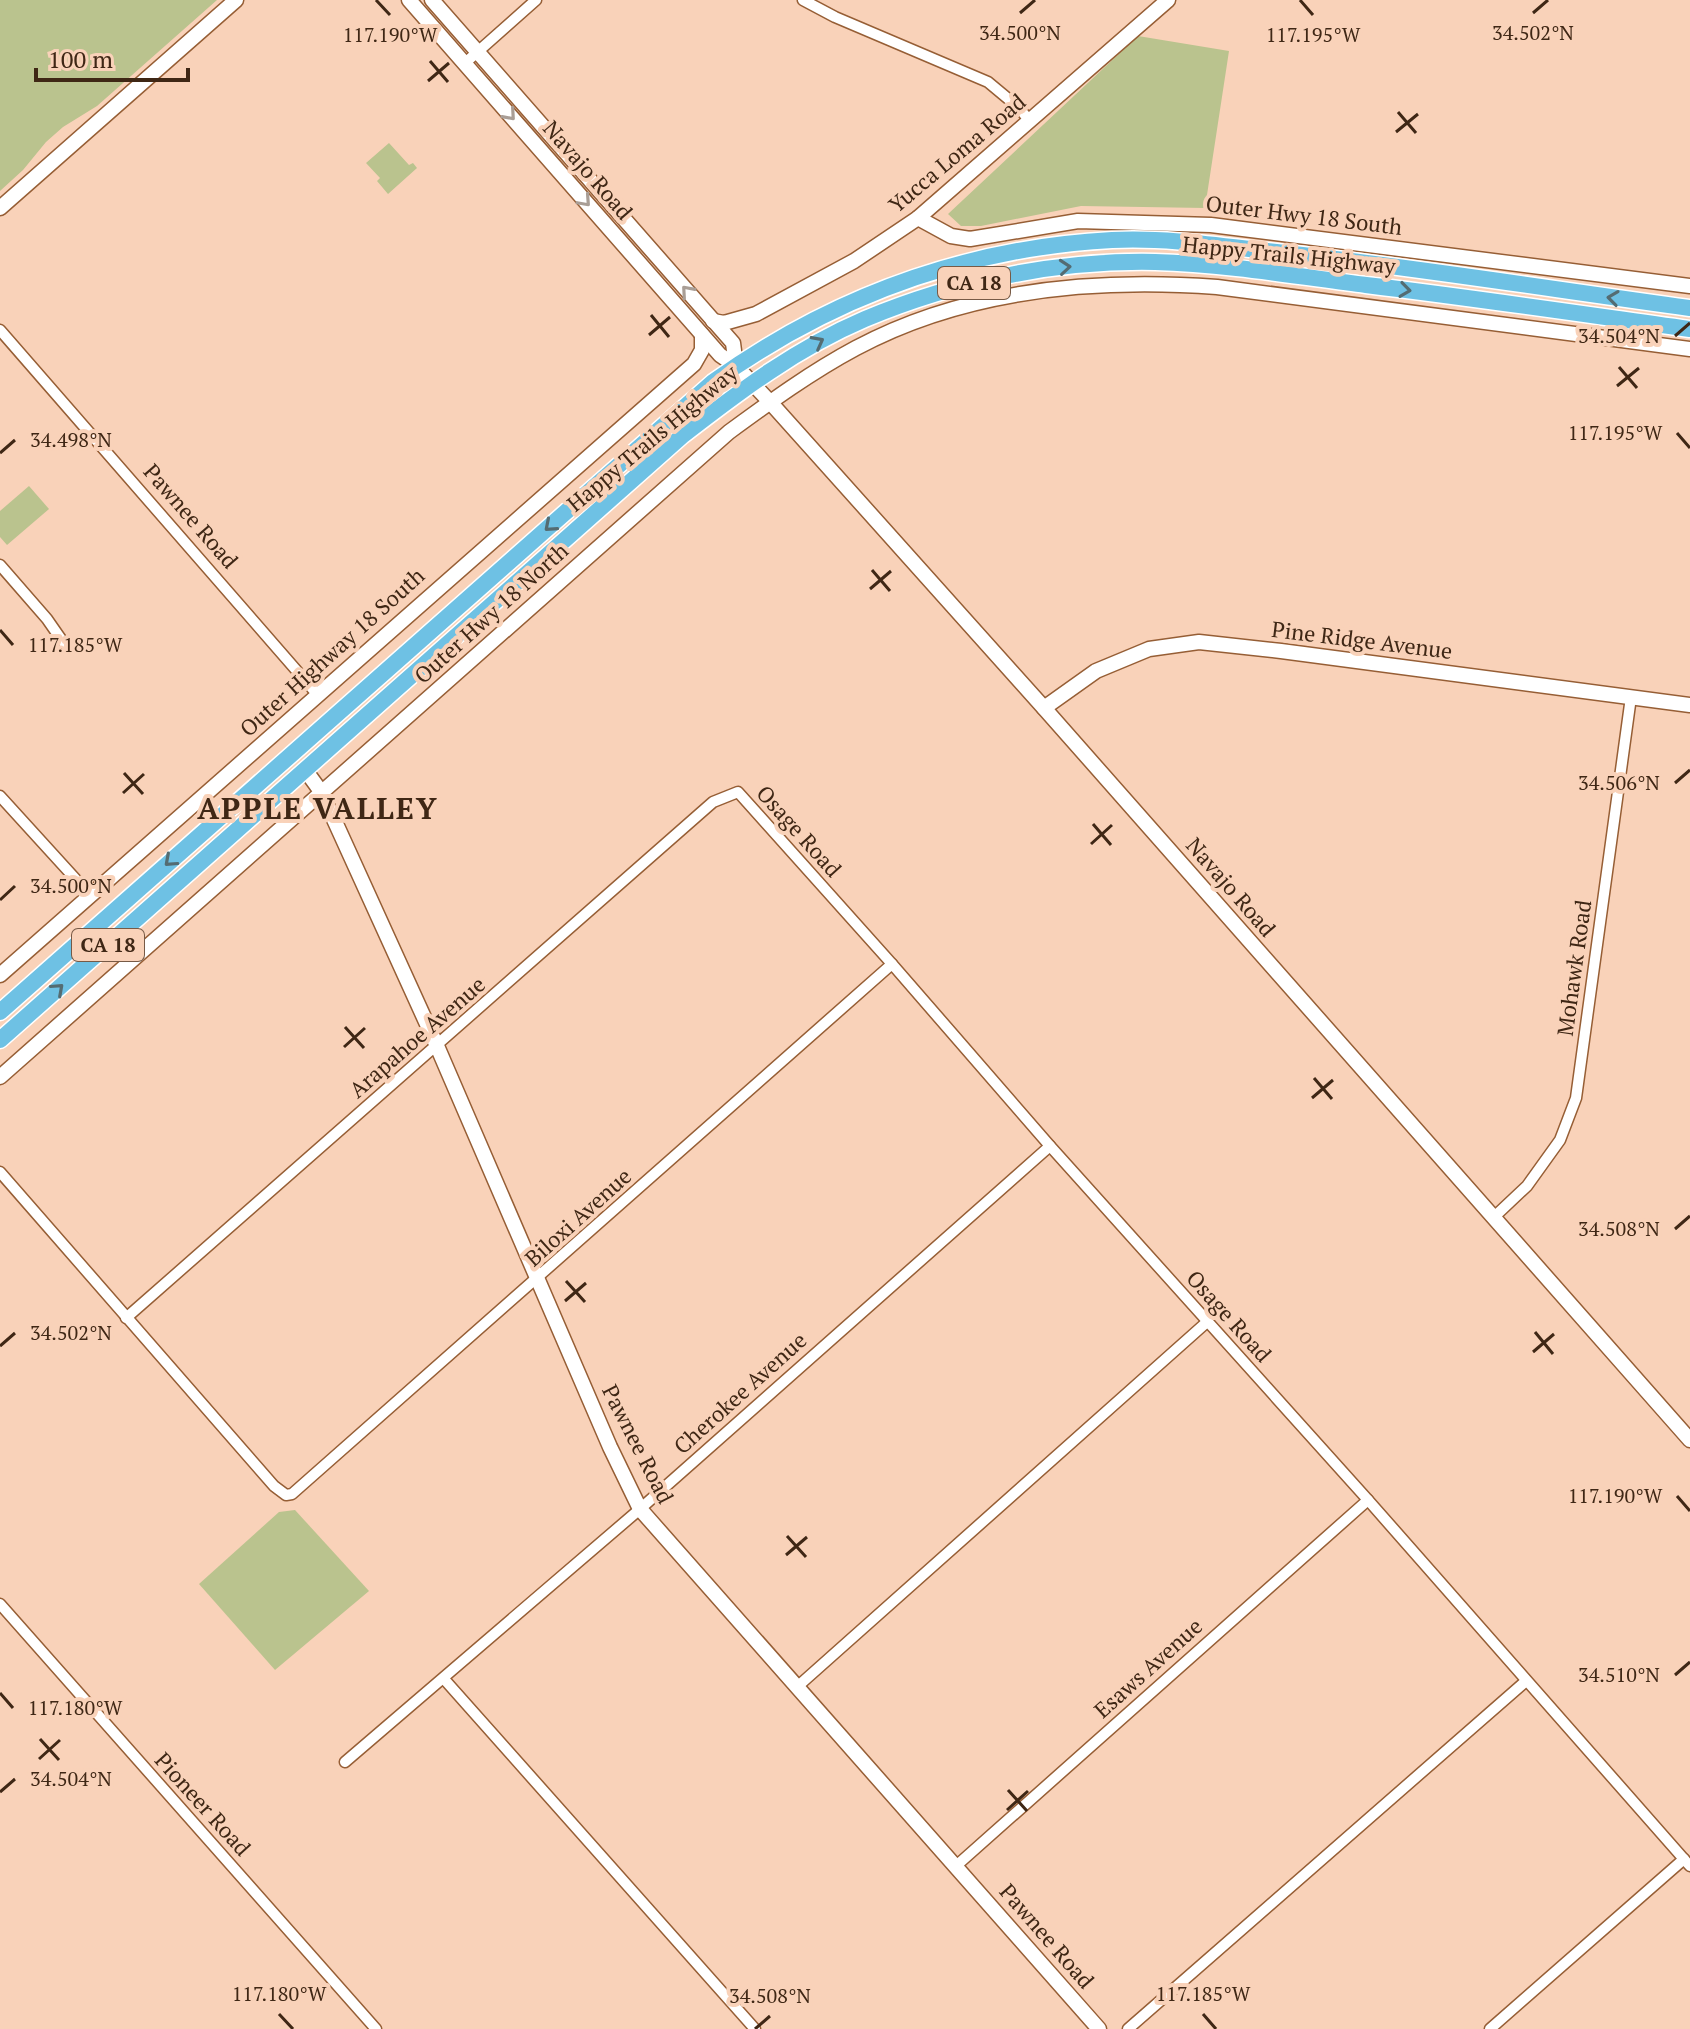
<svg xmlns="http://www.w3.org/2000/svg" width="1690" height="2029" viewBox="0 0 1690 2029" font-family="'PT Serif',serif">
<rect width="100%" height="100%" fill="#f9d2b9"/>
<g fill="#bac38e">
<path d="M0 0H217L97 106 63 127 46 142 23 170 0 191Z"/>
<path d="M1138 36 1229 51 1205 208 1081 206 981 226H961L948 214Z"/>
<path d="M389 143 409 165 413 163 417 168 388 194 377 181 380 178 366 163Z"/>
<path d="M29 486 49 509 7 545 0 537V511Z"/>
<path d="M295 1510 369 1591 275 1670 199 1584 279 1512Z"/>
</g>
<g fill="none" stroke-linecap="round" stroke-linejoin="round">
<g stroke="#965e35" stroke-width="13">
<g id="street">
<path d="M803 0 835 17 988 82 1018 107 1030 121"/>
<path d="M465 63 536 0"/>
<path d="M0 330 317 694"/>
<path d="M0 565 47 619 63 642"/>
<path d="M0 796 91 896"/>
<path d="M0 1172 274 1486 286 1495 292 1494 892 964"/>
<path d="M1493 1218 1527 1186 1560 1140 1576 1098 1631 697"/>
<path d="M126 1318 713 802 738 792 892 964 1050 1146 1368 1500 1690 1866"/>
<path d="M0 1604 376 2029"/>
<path d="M444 1679 755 2029"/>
<path d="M797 1687 1207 1322"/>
<path d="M345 1762 640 1509 1050 1146"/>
<path d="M956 1866 1368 1500"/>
<path d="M1128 2029 1526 1681"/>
<path d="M1490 2029 1684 1859"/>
</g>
</g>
<g stroke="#965e35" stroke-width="17">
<g id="secondary">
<path d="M409 0 720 355 736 366 770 402 1044 708 1690 1440"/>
<path d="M432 0 733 343 736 366"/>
<path d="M0 208 236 0"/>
<path d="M918 218 951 236 970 239 1078 221 1211 225 1690 286"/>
<path d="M713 321 724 323 756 314 854 261 918 218 1168 0"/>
<path d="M1044 708 1096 671 1149 649 1199 642 1281 651 1690 705"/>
<path d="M306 771 322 793 437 1046 610 1447 640 1509 1099 2029"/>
<path d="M0 975 694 364 702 350V335"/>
<path d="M0 1077 729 432C770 402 811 372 856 348 966 289 1094 278 1217 287L1690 349"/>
</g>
</g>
<g stroke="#fff" stroke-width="19">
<g id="primary">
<path d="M0 1012 713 382C832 297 965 248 1112 240 1173 237 1233 248 1294 254 1426 269 1558 290 1690 308"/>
<path d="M0 1040 682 436C740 391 797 348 865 319 956 281 1056 260 1155 262 1225 264 1296 276 1366 285 1474 298 1582 314 1690 329"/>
</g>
</g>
<use href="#street" stroke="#fff" stroke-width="10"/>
<use href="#secondary" stroke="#fff" stroke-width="14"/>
<use href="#primary" stroke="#6ec1e4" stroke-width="16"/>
</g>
<defs><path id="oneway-chevron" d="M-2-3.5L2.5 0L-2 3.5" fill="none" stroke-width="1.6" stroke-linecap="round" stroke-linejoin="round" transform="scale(2)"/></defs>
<g stroke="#a99e96">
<use href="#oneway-chevron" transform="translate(510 115) rotate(49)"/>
<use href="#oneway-chevron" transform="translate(585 201) rotate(48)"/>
<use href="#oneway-chevron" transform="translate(687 291) rotate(-131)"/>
</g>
<g stroke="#546c72">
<use href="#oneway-chevron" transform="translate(1065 267) rotate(-5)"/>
<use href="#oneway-chevron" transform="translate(1405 290) rotate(8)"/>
<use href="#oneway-chevron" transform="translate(1613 298) rotate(-172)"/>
<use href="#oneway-chevron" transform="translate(818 342) rotate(-28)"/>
<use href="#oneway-chevron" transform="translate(550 526) rotate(139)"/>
<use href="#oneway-chevron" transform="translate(170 861) rotate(138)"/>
<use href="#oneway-chevron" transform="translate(58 989) rotate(-42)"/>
</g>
<path fill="none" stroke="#3f2715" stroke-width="3" d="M376 0 390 15M1300 0 1313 15M1020 13 1035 0M1533 13 1548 0M430 61 448 82M428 81 449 63M1398 112 1416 133M1396 132 1418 114M651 315 669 337M649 335 670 317M1675 336 1690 323M1619 367 1637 388M1617 386 1639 368M1677 433 1690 448M0 453 15 440M872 570 890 591M870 589 891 571M0 630 13 645M124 773 143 794M1675 783 1690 770M123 793 144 774M1093 824 1111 845M1091 844 1112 825M0 900 15 886M345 1027 364 1048M344 1047 365 1028M1314 1078 1332 1099M1312 1098 1333 1080M1675 1229 1690 1216M566 1281 585 1302M565 1301 586 1283M1535 1332 1553 1354M0 1346 15 1333M1533 1352 1554 1334M1677 1496 1690 1511M787 1536 806 1557M786 1555 807 1537M1675 1675 1690 1662M0 1693 13 1708M40 1739 59 1760M39 1759 60 1740M1008 1790 1027 1811M0 1792 15 1779M1007 1810 1028 1791M279 2014 293 2029M1203 2014 1216 2029M755 2029 770 2016"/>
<g text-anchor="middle" stroke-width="8" stroke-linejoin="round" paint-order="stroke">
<g fill="#f9d2b9" stroke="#775a46" stroke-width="2">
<rect x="938" y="267" width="72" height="32" rx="6"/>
<rect x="72" y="929" width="72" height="32" rx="6"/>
</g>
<g font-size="20" font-weight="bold" fill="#3f2715">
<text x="974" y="290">CA 18</text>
<text x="108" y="952">CA 18</text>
</g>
<g font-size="22" fill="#3f2715" stroke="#f9d2b9">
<text transform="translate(957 153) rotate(-40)" y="8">Yucca Loma Road</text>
<text transform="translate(588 170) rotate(49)" y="8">Navajo Road</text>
<text transform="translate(1304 215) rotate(7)" y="8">Outer Hwy 18 South</text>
<text transform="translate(1289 255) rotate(6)" y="8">Happy Trails Highway</text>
<text transform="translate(652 438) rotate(-40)" y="8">Happy Trails Highway</text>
<text transform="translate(191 516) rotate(49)" y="8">Pawnee Road</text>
<text transform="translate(491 613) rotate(-42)" y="8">Outer Hwy 18 North</text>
<text transform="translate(1362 640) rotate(7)" y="8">Pine Ridge Avenue</text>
<text transform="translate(332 652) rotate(-42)" y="8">Outer Highway 18 South</text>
<text transform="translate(799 831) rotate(48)" y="8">Osage Road</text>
<text transform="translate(1231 887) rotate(49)" y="8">Navajo Road</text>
<text transform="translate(1574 968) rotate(-82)" y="8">Mohawk Road</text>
<text transform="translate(417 1037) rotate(-41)" y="8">Arapahoe Avenue</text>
<text transform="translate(578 1217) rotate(-42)" y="8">Biloxi Avenue</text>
<text transform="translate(1229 1316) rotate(48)" y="8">Osage Road</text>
<text transform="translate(740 1393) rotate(-42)" y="8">Cherokee Avenue</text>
<text transform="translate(638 1444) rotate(63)" y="8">Pawnee Road</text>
<text transform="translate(1148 1668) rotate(-42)" y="8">Esaws Avenue</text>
<text transform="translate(203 1804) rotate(48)" y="8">Pioneer Road</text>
<text transform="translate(1047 1936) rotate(49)" y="8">Pawnee Road</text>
</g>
<g font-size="30" font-weight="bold" letter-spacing="2" fill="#3f2715" stroke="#f9d2b9">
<text x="318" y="819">APPLE VALLEY</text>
</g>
</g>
<g font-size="20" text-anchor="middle" fill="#3f2715" stroke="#f9d2b9" stroke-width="8" stroke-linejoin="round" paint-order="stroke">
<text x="1020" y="40">34.500°N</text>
<text x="1533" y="40">34.502°N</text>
<text x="390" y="42">117.190°W</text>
<text x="1313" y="42">117.195°W</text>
<text x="1619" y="343">34.504°N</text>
<text x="1615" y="440">117.195°W</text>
<text x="71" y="447">34.498°N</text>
<text x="75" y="652">117.185°W</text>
<text x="1619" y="790">34.506°N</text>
<text x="71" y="893">34.500°N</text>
<text x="1619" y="1236">34.508°N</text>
<text x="71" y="1340">34.502°N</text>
<text x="1615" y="1503">117.190°W</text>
<text x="1619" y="1682">34.510°N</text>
<text x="75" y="1715">117.180°W</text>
<text x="71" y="1786">34.504°N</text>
<text x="279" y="2001">117.180°W</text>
<text x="1203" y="2001">117.185°W</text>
<text x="770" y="2003">34.508°N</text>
</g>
<path d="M36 68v12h152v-12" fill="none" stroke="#3f2715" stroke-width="4"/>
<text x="48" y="68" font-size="24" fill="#3f2715" stroke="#f9d2b9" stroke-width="6" paint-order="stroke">100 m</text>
</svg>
